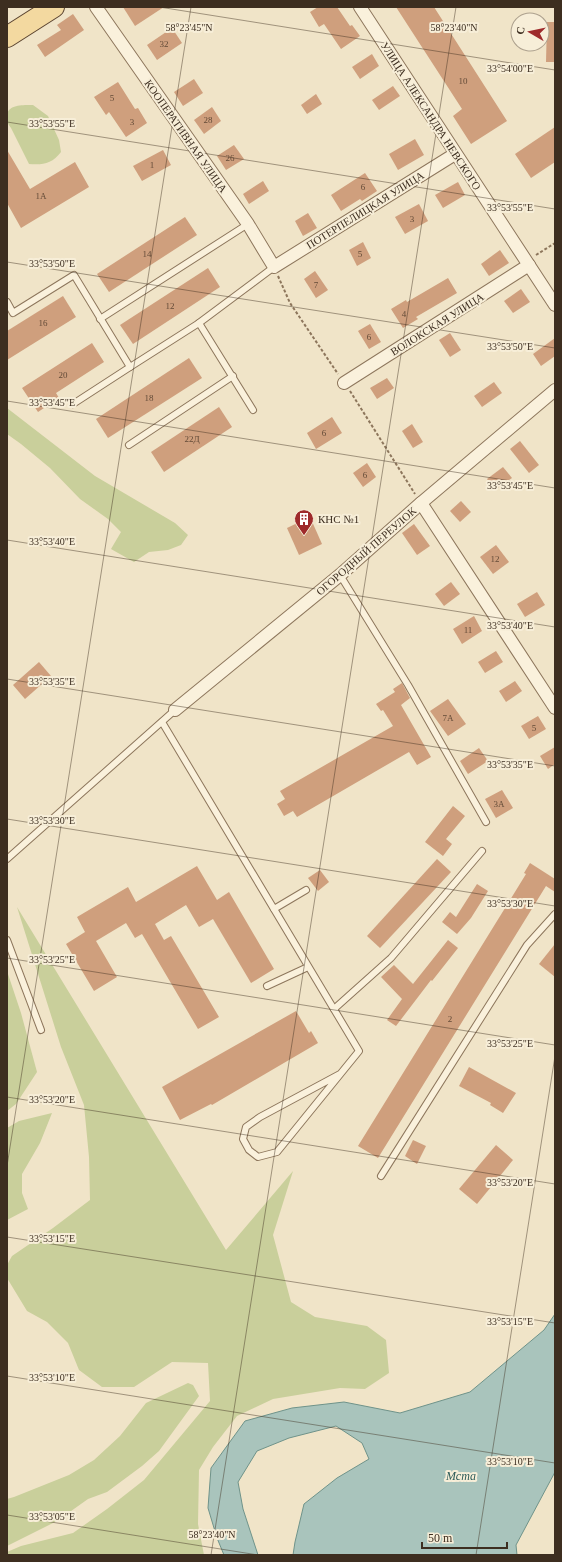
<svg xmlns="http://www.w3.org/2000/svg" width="562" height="1562" viewBox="0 0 562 1562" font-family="'Times New Roman',serif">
<rect width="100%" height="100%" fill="#f0e4c8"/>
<g fill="#c9cf9b">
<path d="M33 105 48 116 59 140 61 152C52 164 43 165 29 164L11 128C8 124 7 122 7 116 7 104 24 105 33 105Z"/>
<path d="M7 408 95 476 175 523 188 535 181 545 168 550 149 552 134 562 111 549 121 532 108 519 80 499 50 468 21 444 7 434Z"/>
<path d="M17 907 226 1250 293 1171 273 1235 291 1302 315 1317 367 1326 386 1340 389 1373 365 1389 340 1388 273 1399 237 1416 213 1447 199 1470 198 1524 204 1555H7V1552L21 1546 73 1533 107 1509 144 1480 210 1401 208 1363 172 1362 134 1387H102L79 1370 68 1343 47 1322 27 1311 7 1278V1265L12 1256 53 1228 90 1200 89 1157 84 1105 61 1047Z"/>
<path d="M7 971 21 1013 37 1072 16 1104 7 1111Z"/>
<path d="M52 1113 40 1143 22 1174V1193L28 1209 7 1220V1128L19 1121Z"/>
<path d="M188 1383 193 1385 199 1396 159 1451 142 1466 107 1492 88 1499 57 1521 7 1546V1499L14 1497 69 1475 94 1460 120 1436 146 1403Z"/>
</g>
<path fill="#a9c4bc" stroke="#6f938a" d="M555 1314V1472L516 1545 517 1555H293L295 1542 304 1504 337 1478 369 1459 362 1443 336 1426 289 1438 257 1451 238 1482 243 1509 258 1555H224L217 1538 208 1508 211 1468 245 1421 292 1408 344 1402 400 1413 470 1392 544 1330Z"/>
<g fill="#cf9f7d">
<path d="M123 7H164L135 26Z"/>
<path d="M318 7H337L350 26 352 25 360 36 341 49 324 24 319 27 310 12Z"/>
<path d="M396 7H434L507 121 471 144 453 116 462 109Z"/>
<path d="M73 14 84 30 45 57 37 45 61 30 57 25Z"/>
<path d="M547 22H555V62H546Z"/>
<path d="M172 28 182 43 157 60 147 45Z"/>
<path d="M372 54 379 66 360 79 352 67Z"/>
<path d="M194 79 203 93 183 106 174 92Z"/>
<path d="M118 82 135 109 138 108 147 123 126 137 109 112 106 115 94 97Z"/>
<path d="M393 86 400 96 379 110 372 100Z"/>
<path d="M316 94 322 104 307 114 301 105Z"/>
<path d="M212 107 221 121 204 134 194 120Z"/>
<path d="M555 127V162L531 178 515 154Z"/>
<path d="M415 139 424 155 398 170 389 154Z"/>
<path d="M234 145 244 159 226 170 217 156Z"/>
<path d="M7 150 30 189 75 162 89 187 21 228 7 203Z"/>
<path d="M163 150 171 165 142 181 133 166Z"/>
<path d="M365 173 377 191 362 201 360 199 341 211 331 195Z"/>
<path d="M263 181 269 191 249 204 243 194Z"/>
<path d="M458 182 465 195 443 208 435 195Z"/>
<path d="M419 204 428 221 405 234 395 217Z"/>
<path d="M308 213 317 228 303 236 295 221Z"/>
<path d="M185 217 197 235 109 292 97 274Z"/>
<path d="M363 242 371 258 357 266 349 250Z"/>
<path d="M500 250 509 263 489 276 481 264Z"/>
<path d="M208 268 220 287 133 344 120 325Z"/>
<path d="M315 271 328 290 316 298 304 279Z"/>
<path d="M448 278 457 293 416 317 418 319 403 328 391 309 406 300 407 302Z"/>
<path d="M521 289 530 302 513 313 504 301Z"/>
<path d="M63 296 76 317 7 360V331Z"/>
<path d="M370 324 381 342 369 349 358 331Z"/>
<path d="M450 333 461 350 450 357 439 340Z"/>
<path d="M555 338V356L541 366 533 354Z"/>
<path d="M92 343 104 362 56 393 59 398 38 412 22 388Z"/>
<path d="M189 358 202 378 108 438 96 419Z"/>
<path d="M387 378 394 388 377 399 370 388Z"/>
<path d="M494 382 502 393 482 407 474 396Z"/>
<path d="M219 407 232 427 164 472 151 452Z"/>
<path d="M332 417 342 433 316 449 307 433Z"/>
<path d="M412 424 423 442 413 448 402 431Z"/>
<path d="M520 441 539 465 529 473 510 449Z"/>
<path d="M367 463 376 477 363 487 353 473Z"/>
<path d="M503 467 512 478 495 490 487 479Z"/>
<path d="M461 501 471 512 460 522 450 511Z"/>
<path d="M310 517 322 544 299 555 287 528Z"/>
<path d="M414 524 430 546 417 555 402 533Z"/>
<path d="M496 545 509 562 493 574 480 557Z"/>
<path d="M451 582 460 594 444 606 435 594Z"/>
<path d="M537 592 545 605 525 617 517 604Z"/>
<path d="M474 616 482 631 462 644 453 629Z"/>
<path d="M496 651 503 662 485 673 478 662Z"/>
<path d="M39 662 51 676 25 699 13 685Z"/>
<path d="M515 681 522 691 506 702 499 691Z"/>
<path d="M402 683 410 698 401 705 431 757 417 765 409 752 297 817 293 811 284 816 277 804 285 799 280 791 393 726 383 710 381 711 376 704 395 692 393 689Z"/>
<path d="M448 699 466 724 448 736 430 711Z"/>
<path d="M538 716 546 729 529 739 521 726Z"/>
<path d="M555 747V764L548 769 540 756Z"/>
<path d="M479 748 488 761 468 774 460 761Z"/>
<path d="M502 790 513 808 496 818 485 799Z"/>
<path d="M453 806 465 816 446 839 452 844 443 856 425 842Z"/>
<path d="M437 859 451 872 380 948 367 936Z"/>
<path d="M530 863 555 879V892L546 886 378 1158 358 1146 526 874 524 873Z"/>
<path d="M197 866 217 900 229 892 274 969 251 983 213 919 199 927 186 905 155 924 164 940 171 936 219 1017 198 1029 142 934 135 938 126 923 96 941 117 977 94 991 66 944 85 932 77 917 128 887 136 902Z"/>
<path d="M320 870 329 882 318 891 308 878Z"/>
<path d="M477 884 488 891 471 918 457 934 442 922 450 912 456 917Z"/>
<path d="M448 940 458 948 432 981 431 980 396 1026 387 1020 402 999 381 977 394 965 413 984Z"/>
<path d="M555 944V977L539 964Z"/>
<path d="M296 1011 309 1033 311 1031 318 1043 212 1105 211 1104 180 1120 162 1087Z"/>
<path d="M469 1067 516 1093 503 1113 490 1105 491 1103 459 1086Z"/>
<path d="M413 1140 426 1146 417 1164 405 1156Z"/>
<path d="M496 1145 513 1160 477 1204 459 1189Z"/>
</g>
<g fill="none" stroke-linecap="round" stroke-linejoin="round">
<g stroke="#8d765c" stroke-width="8">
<g id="service">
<path d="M7 302 13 313 74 275 130 367 199 323 274 267"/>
<path d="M100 319 248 224"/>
<path d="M199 323 253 410"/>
<path d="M73 404 130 367"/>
<path d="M129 445 233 376"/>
<path d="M340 575 408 685 486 822"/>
<path d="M162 722 359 1051 277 1152 258 1157 249 1150 243 1139 246 1127 260 1117 340 1074"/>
<path d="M7 859 175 710"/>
<path d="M274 909 306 890"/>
<path d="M7 940 41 1030"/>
<path d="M267 986 308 967"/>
<path d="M334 1009 391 958 482 851"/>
<path d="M381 1176 527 945 555 914"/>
</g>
</g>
<g stroke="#8d765c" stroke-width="14">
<g id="minor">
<path d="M96 7 248 224 274 267 455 154"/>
<path d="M360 7 555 305"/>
<path d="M344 383 529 265"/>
<path d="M421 503 555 708"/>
<path d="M175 710 340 575 421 503 555 390"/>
</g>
</g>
<g stroke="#5b4430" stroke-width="22">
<path id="primary" d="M7 37 54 7"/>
</g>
<g stroke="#8d765c" stroke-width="2" stroke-dasharray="3 2" stroke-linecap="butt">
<path d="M536 255 555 243"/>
<path d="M278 276 290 303 338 374"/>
<path d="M350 391 415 494"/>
</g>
<use href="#service" stroke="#faf1dc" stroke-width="6"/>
<use href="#minor" stroke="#faf1dc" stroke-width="12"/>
<use href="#primary" stroke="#f3d9a0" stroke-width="20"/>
</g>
<path fill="none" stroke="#3d2e20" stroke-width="1" stroke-opacity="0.45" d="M159 7 555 70M7 122 555 209M7 262 555 348M7 401 555 488M7 540 555 627M7 679 555 766M7 819 555 906M7 958 555 1045M7 1097 555 1184M7 1166 191 7M7 1237 555 1323M7 1376 555 1463M7 1515 258 1555M211 1555 456 7M476 1555 555 1056"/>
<defs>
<g id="building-pin" transform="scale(1)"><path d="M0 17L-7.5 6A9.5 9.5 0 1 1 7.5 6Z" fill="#9e2a2b" stroke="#f7eed8"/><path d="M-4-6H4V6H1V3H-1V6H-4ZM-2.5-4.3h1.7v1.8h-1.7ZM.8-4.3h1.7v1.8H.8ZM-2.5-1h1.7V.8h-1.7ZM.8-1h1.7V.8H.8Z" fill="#fff"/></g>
</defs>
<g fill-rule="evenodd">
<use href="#building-pin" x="304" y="519"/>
</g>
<g text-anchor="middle" stroke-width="4" stroke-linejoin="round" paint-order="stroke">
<g font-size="9" fill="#624a37">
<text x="164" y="47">32</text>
<text x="463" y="84">10</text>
<text x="112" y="101">5</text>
<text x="208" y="123">28</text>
<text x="132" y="125">3</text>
<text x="230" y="161">26</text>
<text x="152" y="168">1</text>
<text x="363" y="190">6</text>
<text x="41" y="199">1А</text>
<text x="412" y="222">3</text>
<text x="147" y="257">14</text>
<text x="360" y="257">5</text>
<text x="316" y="288">7</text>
<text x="170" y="309">12</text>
<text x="404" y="317">4</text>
<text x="43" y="326">16</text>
<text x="369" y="340">6</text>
<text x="63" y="378">20</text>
<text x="149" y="401">18</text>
<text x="324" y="436">6</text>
<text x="192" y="442">22Д</text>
<text x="365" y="478">6</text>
<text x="495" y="562">12</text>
<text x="468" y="633">11</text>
<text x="448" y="721">7А</text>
<text x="534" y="731">5</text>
<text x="499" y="807">3А</text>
<text x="450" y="1022">2</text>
</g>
<g font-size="11" fill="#3d2e20" stroke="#f7eed8">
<text transform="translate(431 116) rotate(57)" y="4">УЛИЦА АЛЕКСАНДРА НЕВСКОГО</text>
<text transform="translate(186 136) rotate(55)" y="4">КООПЕРАТИВНАЯ УЛИЦА</text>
<text transform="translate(365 210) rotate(-32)" y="4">ПОТЕРПЕЛИЦКАЯ УЛИЦА</text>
<text transform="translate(437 324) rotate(-32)" y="4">ВОЛОКСКАЯ УЛИЦА</text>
<text transform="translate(366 551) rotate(-41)" y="4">ОГОРОДНЫЙ ПЕРЕУЛОК</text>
</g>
<g font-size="11" fill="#3d2e20" stroke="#f7eed8" text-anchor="start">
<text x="318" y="523">КНС №1</text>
</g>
<g font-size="12" font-style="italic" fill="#2f5d5a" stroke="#f7eed8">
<text x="461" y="1480">Мста</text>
</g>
</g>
<g font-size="10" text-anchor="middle" fill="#3d2e20" stroke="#f7eed8" stroke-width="4" stroke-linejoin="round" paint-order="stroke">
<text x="189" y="31">58°23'45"N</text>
<text x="454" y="31">58°23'40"N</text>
<text x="510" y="72">33°54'00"E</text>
<text x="52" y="127">33°53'55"E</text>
<text x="510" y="211">33°53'55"E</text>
<text x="52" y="267">33°53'50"E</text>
<text x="510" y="350">33°53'50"E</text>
<text x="52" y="406">33°53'45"E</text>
<text x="510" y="489">33°53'45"E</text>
<text x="52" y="545">33°53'40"E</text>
<text x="510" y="629">33°53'40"E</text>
<text x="52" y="685">33°53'35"E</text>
<text x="510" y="768">33°53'35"E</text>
<text x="52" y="824">33°53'30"E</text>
<text x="510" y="907">33°53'30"E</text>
<text x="52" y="963">33°53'25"E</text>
<text x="510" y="1047">33°53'25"E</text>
<text x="52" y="1103">33°53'20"E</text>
<text x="510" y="1186">33°53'20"E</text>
<text x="52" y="1242">33°53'15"E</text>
<text x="510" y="1325">33°53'15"E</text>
<text x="52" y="1381">33°53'10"E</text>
<text x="510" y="1465">33°53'10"E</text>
<text x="52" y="1520">33°53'05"E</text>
<text x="212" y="1538">58°23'40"N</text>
</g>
<rect width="562" height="1562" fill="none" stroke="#3d2e20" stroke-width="16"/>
<g transform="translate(530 32) rotate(279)"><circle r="19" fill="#f7eed8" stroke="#ada18e"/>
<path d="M0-3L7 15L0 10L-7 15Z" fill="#9e2a2b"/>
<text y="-6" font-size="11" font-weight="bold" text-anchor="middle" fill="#3d2e20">С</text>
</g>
<path d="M422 1542v6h85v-6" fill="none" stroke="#3d2e20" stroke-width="2"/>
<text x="428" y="1542" font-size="12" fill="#3d2e20" stroke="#f7eed8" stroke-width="3" paint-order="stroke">50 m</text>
</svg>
